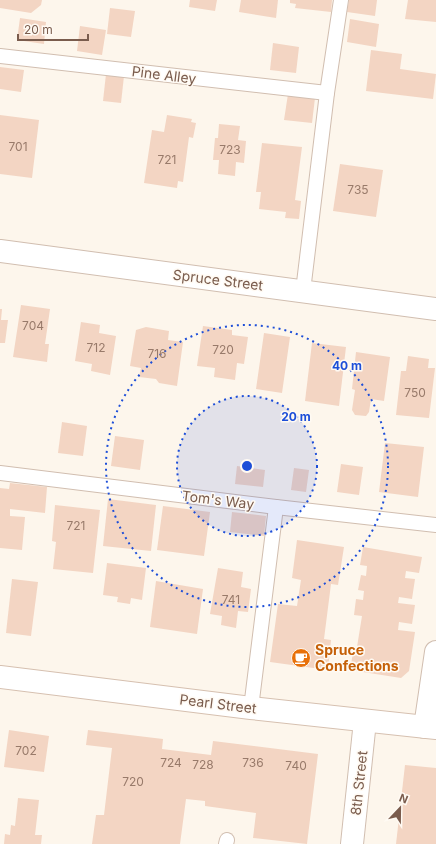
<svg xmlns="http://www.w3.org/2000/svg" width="436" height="844" viewBox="0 0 436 844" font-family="Inter,sans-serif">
<rect width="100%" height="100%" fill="#fdf6ec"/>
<g fill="#f3d5c3">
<path d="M0 0H42L41 5 31 13 0 8Z"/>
<path d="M190 0H217L215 11 189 7Z"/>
<path d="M241 0H278L276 18 239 12Z"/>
<path d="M290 0H332L331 12 295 8 296 4 290 3Z"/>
<path d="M349 0H377L375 16 347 12Z"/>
<path d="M408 0H436V22L405 19Z"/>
<path d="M110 8 135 11 131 37 107 34Z"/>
<path d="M20 18 46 22 44 44 17 40Z"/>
<path d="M350 19 379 24 376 47 347 42Z"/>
<path d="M80 26 106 30 102 55 77 51Z"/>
<path d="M273 43 299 47 296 73 270 70Z"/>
<path d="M371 50 402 54 400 69 436 74 433 99 366 91Z"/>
<path d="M0 67 24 70 21 92 0 89Z"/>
<path d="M106 74 124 76 121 103 103 101Z"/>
<path d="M288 94 315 98 312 123 284 120Z"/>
<path d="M0 115 39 120 32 178 0 174Z"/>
<path d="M167 115 192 119 191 122 196 123 193 138 189 137 183 182 178 181 177 188 144 183 152 130 164 132Z"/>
<path d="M219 124 240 126 238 140 246 141 244 163 236 162 235 176 218 174 219 160H213L215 138H218Z"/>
<path d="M262 143 302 147 295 200 301 201 299 219 285 218 286 212 259 209 261 192H256Z"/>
<path d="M340 164 383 170 376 217 333 211Z"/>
<path d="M21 305 50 309 45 344H49L47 362 13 357Z"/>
<path d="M0 309H2L1 320H8L5 343H0Z"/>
<path d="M81 322 100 325 99 333 116 336 110 375 91 371 92 364 75 361Z"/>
<path d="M203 326 232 330V335L248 337 244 364 237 363 235 380 214 377 215 368 197 366Z"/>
<path d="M146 327 169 331 168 340 183 342 177 386 159 383 156 379 139 377 141 368 130 366 136 330Z"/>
<path d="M264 333 290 337 282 393 256 389Z"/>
<path d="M312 343 346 347 339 406 305 401Z"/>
<path d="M356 352 390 357 384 401 371 399 369 412 366 416 355 415 352 410 355 390 352 389Z"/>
<path d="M408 356 429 359 428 368H435L429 418 396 415 401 371H406Z"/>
<path d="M62 422 87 426 83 456 58 453Z"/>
<path d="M115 436 144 440 140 470 111 466Z"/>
<path d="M385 443 424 447 418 497 379 492Z"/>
<path d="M341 464 363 467 359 495 337 492Z"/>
<path d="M237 466 265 470 263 487 235 484Z"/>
<path d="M294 468 309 470 306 492 291 490Z"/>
<path d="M10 483 47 487 45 513 10 509V516L25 517 22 550 0 548V488L9 489Z"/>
<path d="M108 499 156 505 151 551 103 546Z"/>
<path d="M55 505 100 510 93 573 53 569 56 542 52 541Z"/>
<path d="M163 506 210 512 204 556 157 550Z"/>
<path d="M232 512 266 516 264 536 230 532Z"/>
<path d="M297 540 344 547 338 585 331 584 324 639 331 640 328 670 270 662 278 604 297 606 301 580 292 578Z"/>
<path d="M363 547 422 557 419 573 406 571 405 578 415 579 412 599 399 597 398 603 415 605 412 624 399 622 398 630 415 632 409 671 401 678 350 670 354 647H357L362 616 354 615 356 599 363 600 364 591 358 590 361 575 366 576 367 566 360 565Z"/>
<path d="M107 563 146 568 142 600 131 598 130 604 117 602 118 597 103 595Z"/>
<path d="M218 568 243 572 241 587 251 589 248 612 238 611 236 628 221 625 222 616 210 614Z"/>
<path d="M12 579 38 582 31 636 6 633Z"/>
<path d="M156 581 203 589 197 634 150 627Z"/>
<path d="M9 730 49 736 44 772 4 767Z"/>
<path d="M88 730 163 739 162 749 211 755 213 741 318 754 307 844 253 838 256 813 205 806V801L186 799 180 844H92L96 815H104L112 748 86 745Z"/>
<path d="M405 765 436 768V844H396Z"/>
<path d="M18 798 39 800 35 835H42L41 844H4L5 834 10 835 11 825 15 826Z"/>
</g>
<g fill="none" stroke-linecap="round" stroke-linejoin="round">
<g stroke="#d1beb0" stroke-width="16">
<g id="lane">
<path d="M0 56 327 93"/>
<path d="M303 291 327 93 341 0"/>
<path d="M0 473 276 507 436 525"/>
<path d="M251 708 276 507"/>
<path d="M226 844 227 840"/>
</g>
</g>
<g stroke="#d1beb0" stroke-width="24">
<g id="street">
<path d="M0 251 436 309"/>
<path d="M425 727 436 652"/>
<path d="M352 844 365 721"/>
</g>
</g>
<g stroke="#d6c0b0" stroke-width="24">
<path id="secondary" d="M0 677 251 708 436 728"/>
</g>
<use href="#lane" stroke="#fff" stroke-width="14"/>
<use href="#street" stroke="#fff" stroke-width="22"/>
<use href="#secondary" stroke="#fff" stroke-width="22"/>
</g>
<circle cx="247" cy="466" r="70" fill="#1d4ed8" fill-opacity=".12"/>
<g fill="none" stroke="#1d4ed8" stroke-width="2" stroke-dasharray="2 4">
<circle cx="247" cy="466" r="70"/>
<circle cx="247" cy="466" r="141"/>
</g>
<defs>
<g id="cafe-disc" transform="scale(1)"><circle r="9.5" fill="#e8710a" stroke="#fffaf3"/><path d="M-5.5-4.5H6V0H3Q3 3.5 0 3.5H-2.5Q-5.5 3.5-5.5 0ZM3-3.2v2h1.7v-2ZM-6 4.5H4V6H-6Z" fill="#fff"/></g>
</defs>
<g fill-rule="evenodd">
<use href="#cafe-disc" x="301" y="658"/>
</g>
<g text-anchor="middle" stroke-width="3" stroke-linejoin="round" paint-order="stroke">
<g font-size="12" fill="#987a6a">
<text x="18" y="151">701</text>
<text x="230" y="154">723</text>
<text x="167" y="164">721</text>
<text x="358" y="194">735</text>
<text x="33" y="330">704</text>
<text x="96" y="352">712</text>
<text x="223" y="354">720</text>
<text x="157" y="358">716</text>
<text x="415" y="397">750</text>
<text x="76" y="530">721</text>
<text x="231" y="604">741</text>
<text x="26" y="755">702</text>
<text x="171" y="767">724</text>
<text x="253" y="767">736</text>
<text x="203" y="769">728</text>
<text x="296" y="770">740</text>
<text x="133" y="786">720</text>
</g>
<g font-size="14" fill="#7a5c4d" stroke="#fffaf3">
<text transform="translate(164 75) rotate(7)" y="5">Pine Alley</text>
<text transform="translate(218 280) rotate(7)" y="5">Spruce Street</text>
<text transform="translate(218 500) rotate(7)" y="5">Tom's Way</text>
<text transform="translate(218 704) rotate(7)" y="5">Pearl Street</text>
<text transform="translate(359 783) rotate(-84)" y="5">8th Street</text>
</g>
<g font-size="14" font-weight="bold" fill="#c56008" stroke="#fffaf3" text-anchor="start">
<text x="315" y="655">Spruce<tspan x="315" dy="16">Confections</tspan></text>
</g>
</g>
<circle cx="247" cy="466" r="6" fill="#1d4ed8" stroke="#fffaf3" stroke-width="2"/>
<g font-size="12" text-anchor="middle" font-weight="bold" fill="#1d4ed8" stroke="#fffaf3" stroke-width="3" stroke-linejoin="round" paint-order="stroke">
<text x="347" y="370">40 m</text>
<text x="296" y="421">20 m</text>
</g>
<g transform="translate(400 808) rotate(22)" stroke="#fffaf3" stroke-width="3" paint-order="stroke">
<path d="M0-3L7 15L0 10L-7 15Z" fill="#7a5c4d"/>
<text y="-6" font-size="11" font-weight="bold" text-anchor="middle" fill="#7a5c4d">N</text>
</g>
<path d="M18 34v6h70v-6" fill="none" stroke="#7a5c4d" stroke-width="2"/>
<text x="24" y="34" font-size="12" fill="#7a5c4d" stroke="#fffaf3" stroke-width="3" paint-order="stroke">20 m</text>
</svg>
